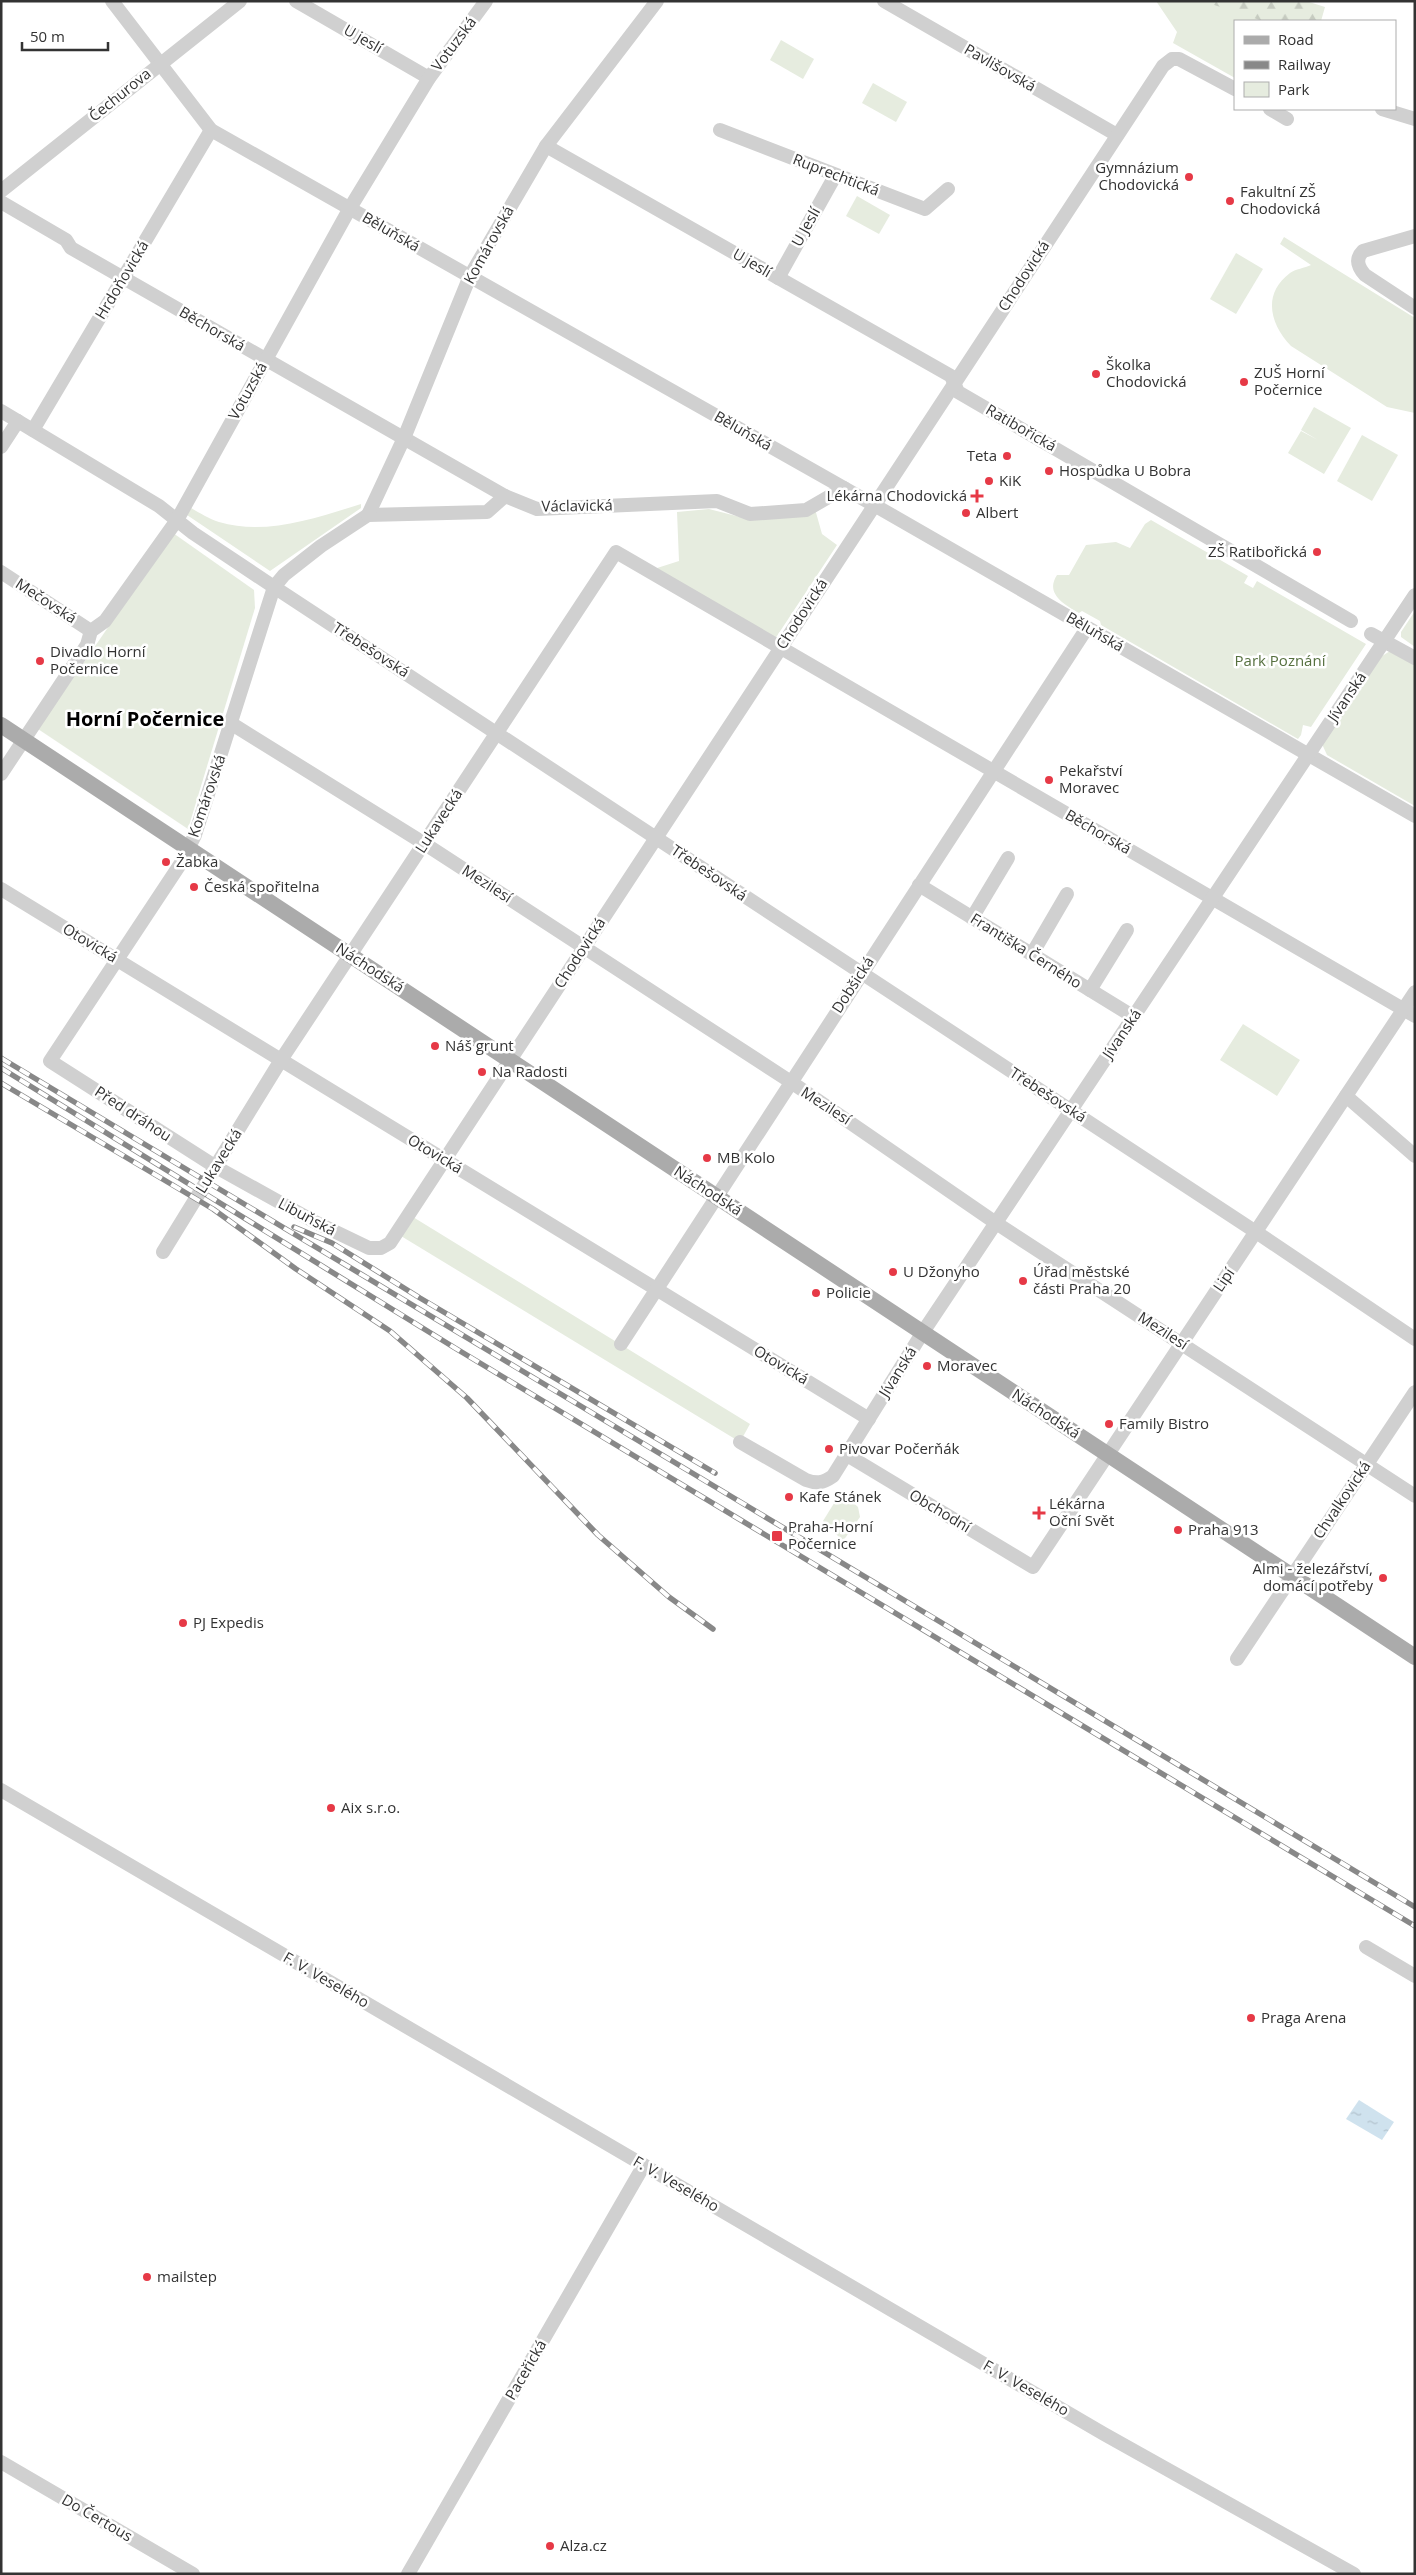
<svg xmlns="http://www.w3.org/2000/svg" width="1416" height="2575" viewBox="0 0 1416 2575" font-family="'Open Sans',sans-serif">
<defs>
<pattern id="forest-firs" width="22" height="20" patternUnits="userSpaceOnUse" patternTransform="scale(1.25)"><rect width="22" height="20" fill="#e6ecdf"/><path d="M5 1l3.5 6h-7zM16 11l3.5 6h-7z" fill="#c6cbc0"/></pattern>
<pattern id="water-ripples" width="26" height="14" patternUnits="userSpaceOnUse" patternTransform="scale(1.25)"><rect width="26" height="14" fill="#cfe2ee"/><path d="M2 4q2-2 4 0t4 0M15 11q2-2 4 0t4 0" fill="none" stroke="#b2c2cd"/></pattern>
</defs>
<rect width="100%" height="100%" fill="#fff"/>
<g fill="#e6ecdf">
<path d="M1156 1H1306L1325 7 1321 21H1235V78L1173 43 1177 32Z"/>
<path d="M781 40 814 59 803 79 770 60Z"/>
<path d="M873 83 907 102 896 122 862 103Z"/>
<path d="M857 196 890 215 879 234 846 216Z"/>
<path d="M1284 237 1415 318V413L1387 407 1291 346C1270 324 1262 294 1290 273 1295 269 1305 268 1311 265L1280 244Z"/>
<path d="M1236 253 1263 269 1236 314 1210 299Z"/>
<path d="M1314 407 1351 428 1324 474 1288 453 1301 431 1318 440 1301 430Z"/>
<path d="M1362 435 1398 455 1372 501 1337 481Z"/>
<path d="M361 504V508L270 571 187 515 191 508C200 513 209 519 219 522 265 536 316 518 361 504Z"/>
<path d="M709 509 744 518 815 509 822 534 837 545 775 639 654 569 679 561 677 512Z"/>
<path d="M1151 520 1248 576 1244 583 1253 588 1257 581 1366 644 1311 727 1303 725 1301 735 1298 739 1101 625 1100 621 1082 611 1079 613C1063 604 1045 593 1057 575H1069L1086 545 1116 542 1130 548 1145 524Z"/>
<path d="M173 533 254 590 255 608 188 829 38 729Z"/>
<path d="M1415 611V647L1401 637V632Z"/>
<path d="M1390 651 1415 664V806L1327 755 1322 744 1379 658Z"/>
<path d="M1243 1024 1300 1060 1277 1096 1220 1060Z"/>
<path d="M413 1217 750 1424 740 1442 401 1236Z"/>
<path d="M841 1492 858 1507 860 1517 843 1541 823 1521Z"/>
</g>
<path fill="url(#forest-firs)" d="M1202 1H1296L1321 8 1317 21H1263Z"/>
<path fill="url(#water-ripples)" d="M1359 2100 1394 2122 1382 2140 1346 2119Z"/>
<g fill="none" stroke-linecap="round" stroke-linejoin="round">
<g stroke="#d0d0d0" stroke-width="14">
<path d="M112 1 211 130 874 505 1415 816"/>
<path d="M296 1 429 78"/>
<path d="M884 1 1117 135"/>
<path d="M1270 109 1287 119"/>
<path d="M1382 109 1415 119"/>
<path d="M720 130 925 209 948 189"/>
<path d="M546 146 951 376 958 392 1351 621"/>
<path d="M1 191 240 1"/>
<path d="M1 202 66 240 71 248 505 496"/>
<path d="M1415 236 1363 251C1355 259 1358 267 1365 275L1415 308"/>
<path d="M778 278 835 176"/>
<path d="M1 411 159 506 193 533 274 587 1256 1232 1415 1339"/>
<path d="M33 430 211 130"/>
<path d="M1 447 18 421"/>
<path d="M844 488 806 510 750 514 717 501 537 509 505 496 487 512 368 515 321 546 284 575 274 587 195 835 181 863 50 1061 216 1167 315 1222 369 1248H381L390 1243 1163 66 1172 59H1179L1235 89"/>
<path d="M368 515 404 438 470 276 546 146 657 1"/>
<path d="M1 572 91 631"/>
<path d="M1371 634 1415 658"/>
<path d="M232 724 425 844 791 1082 996 1223 1415 1496"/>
<path d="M1 774 87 645 91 631 105 621 177 520 350 208 429 78 486 1"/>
<path d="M919 885 1134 1017"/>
<path d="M1 889 869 1419"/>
<path d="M972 918 1008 858"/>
<path d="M1032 954 1067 894"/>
<path d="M1090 990 1127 930"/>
<path d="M1346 1096 1415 1156"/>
<path d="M163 1252 281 1060 616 552 1415 1016"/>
<path d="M621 1344 1087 628"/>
<path d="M740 1442 806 1480C817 1484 823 1483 833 1476L923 1332 1415 595"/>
<path d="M847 1455 1033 1567 1415 992"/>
<path d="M1237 1659 1415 1392"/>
<path d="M1 1790 1104 2434 1354 2574"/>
<path d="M1366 1947 1415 1976"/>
<path d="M1 2462 193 2574"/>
<path d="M408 2574 644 2165"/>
</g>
<path stroke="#ababab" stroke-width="16" d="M1 725 1415 1657"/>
<g stroke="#888" stroke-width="5.5">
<g id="rail">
<path d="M1 1058 1415 1907"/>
<path d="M1 1068 455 1348 1415 1926"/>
<path d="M1 1083 213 1209 296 1269 390 1331 467 1398 598 1535 669 1597 713 1629"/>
<path d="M294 1227 332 1243 420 1298 715 1473"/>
</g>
</g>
<use href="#rail" stroke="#fff" stroke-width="4" stroke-dasharray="11" stroke-linecap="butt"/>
</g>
<g fill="#e63946" stroke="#fff" stroke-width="2">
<circle cx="1189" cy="177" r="5"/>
<circle cx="1230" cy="201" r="5"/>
<circle cx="1096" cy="374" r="5"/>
<circle cx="1244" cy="382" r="5"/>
<circle cx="1007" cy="456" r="5"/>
<circle cx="1049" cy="471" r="5"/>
<circle cx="989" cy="481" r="5"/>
<path d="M974.5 488.5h5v5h5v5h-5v5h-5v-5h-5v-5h5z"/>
<circle cx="966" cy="513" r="5"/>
<circle cx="1317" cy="552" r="5"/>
<circle cx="40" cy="661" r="5"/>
<circle cx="1049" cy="780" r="5"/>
<circle cx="166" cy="862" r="5"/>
<circle cx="194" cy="887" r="5"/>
<circle cx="435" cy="1046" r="5"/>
<circle cx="482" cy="1072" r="5"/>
<circle cx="707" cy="1158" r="5"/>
<circle cx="893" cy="1272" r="5"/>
<circle cx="1023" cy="1281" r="5"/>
<circle cx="816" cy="1293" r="5"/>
<circle cx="927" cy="1366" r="5"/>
<circle cx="1109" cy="1424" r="5"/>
<circle cx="829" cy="1449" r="5"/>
<circle cx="789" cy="1497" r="5"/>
<path d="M1036.5 1505.5h5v5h5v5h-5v5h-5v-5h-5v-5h5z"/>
<circle cx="1178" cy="1530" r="5"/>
<rect x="771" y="1530" width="12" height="12" rx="2.5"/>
<circle cx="1383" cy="1578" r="5"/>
<circle cx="183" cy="1623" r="5"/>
<circle cx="331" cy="1808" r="5"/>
<circle cx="1251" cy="2018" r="5"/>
<circle cx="147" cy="2277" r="5"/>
<circle cx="550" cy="2546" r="5"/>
</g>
<g text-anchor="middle" stroke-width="5" stroke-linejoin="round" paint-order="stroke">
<g font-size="15" fill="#333" stroke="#fff">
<text transform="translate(363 39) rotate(30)" y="5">U jeslí</text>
<text transform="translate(454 44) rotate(-53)" y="5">Votuzská</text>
<text transform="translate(1000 68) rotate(30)" y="5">Pavlišovská</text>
<text transform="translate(120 95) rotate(-39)" y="5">Čechurova</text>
<text transform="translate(836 175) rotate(21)" y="5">Ruprechtická</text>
<text transform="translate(806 227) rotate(-61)" y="5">U Jeslí</text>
<text transform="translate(391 232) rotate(30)" y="5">Běluňská</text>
<text transform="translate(489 245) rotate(-61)" y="5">Komárovská</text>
<text transform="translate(752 263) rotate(30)" y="5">U jeslí</text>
<text transform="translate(1024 276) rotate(-57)" y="5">Chodovická</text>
<text transform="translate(122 280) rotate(-59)" y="5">Hrdoňovická</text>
<text transform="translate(212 329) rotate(30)" y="5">Běchorská</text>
<text transform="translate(248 391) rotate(-61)" y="5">Votuzská</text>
<text transform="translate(1021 428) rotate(30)" y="5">Ratibořická</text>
<text transform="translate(743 431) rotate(30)" y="5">Běluňská</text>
<text transform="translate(577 506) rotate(-1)" y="5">Václavická</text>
<text transform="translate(46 601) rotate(33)" y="5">Mečovská</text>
<text transform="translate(802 614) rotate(-57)" y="5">Chodovická</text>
<text transform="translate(1095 632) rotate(30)" y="5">Běluňská</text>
<text transform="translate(371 650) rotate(33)" y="5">Třebešovská</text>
<text transform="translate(1347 697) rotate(-56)" y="5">Jívanská</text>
<text transform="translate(207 796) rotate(-71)" y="5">Komárovská</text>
<text transform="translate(439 821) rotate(-57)" y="5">Lukavecká</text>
<text transform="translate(1098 832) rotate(30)" y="5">Běchorská</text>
<text transform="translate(709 873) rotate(34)" y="5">Třebešovská</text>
<text transform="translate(487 884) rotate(33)" y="5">Mezilesí</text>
<text transform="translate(90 943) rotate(31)" y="5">Otovická</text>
<text transform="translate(1026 951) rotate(32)" y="5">Františka Černého</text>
<text transform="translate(580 953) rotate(-57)" y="5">Chodovická</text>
<text transform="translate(370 968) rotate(33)" y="5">Náchodská</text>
<text transform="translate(853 985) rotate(-57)" y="5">Dobšická</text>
<text transform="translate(1122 1034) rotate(-56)" y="5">Jívanská</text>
<text transform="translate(1048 1095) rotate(33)" y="5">Třebešovská</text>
<text transform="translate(826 1106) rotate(33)" y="5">Mezilesí</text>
<text transform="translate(133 1114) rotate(33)" y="5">Před dráhou</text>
<text transform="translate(435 1154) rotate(31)" y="5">Otovická</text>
<text transform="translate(219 1161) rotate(-58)" y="5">Lukavecká</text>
<text transform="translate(708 1191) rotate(33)" y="5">Náchodská</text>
<text transform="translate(307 1217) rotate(28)" y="5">Libuňská</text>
<text transform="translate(1224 1280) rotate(-56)" y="5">Lipí</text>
<text transform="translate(1163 1331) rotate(33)" y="5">Mezilesí</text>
<text transform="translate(781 1365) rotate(31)" y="5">Otovická</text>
<text transform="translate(898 1372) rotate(-58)" y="5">Jívanská</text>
<text transform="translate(1046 1414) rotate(33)" y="5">Náchodská</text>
<text transform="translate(1342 1500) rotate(-56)" y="5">Chvalkovická</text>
<text transform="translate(940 1511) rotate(31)" y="5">Obchodní</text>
<text transform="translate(326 1980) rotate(30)" y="5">F. V. Veselého</text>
<text transform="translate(676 2184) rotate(30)" y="5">F. V. Veselého</text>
<text transform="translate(526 2370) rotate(-60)" y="5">Paceřická</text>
<text transform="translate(1026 2388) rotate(30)" y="5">F. V. Veselého</text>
<text transform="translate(97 2518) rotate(30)" y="5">Do Čertous</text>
</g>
<g font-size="15" fill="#333" stroke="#fff" text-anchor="start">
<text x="1179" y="173" text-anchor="end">Gymnázium<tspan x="1179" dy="17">Chodovická</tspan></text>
<text x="1240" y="197">Fakultní ZŠ<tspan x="1240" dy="17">Chodovická</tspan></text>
<text x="1106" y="370">Školka<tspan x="1106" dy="17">Chodovická</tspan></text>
<text x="1254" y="378">ZUŠ Horní<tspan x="1254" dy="17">Počernice</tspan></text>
<text x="997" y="461" text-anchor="end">Teta</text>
<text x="1059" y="476">Hospůdka U Bobra</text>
<text x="999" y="486">KiK</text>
<text x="967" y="501" text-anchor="end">Lékárna Chodovická</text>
<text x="976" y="518">Albert</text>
<text x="1307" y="557" text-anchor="end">ZŠ Ratibořická</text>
<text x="50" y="657">Divadlo Horní<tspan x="50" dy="17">Počernice</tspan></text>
<text x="1059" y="776">Pekařství<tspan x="1059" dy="17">Moravec</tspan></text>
<text x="176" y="867">Žabka</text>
<text x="204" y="892">Česká spořitelna</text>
<text x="445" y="1051">Náš grunt</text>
<text x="492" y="1077">Na Radosti</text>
<text x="717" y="1163">MB Kolo</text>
<text x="903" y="1277">U Džonyho</text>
<text x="1033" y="1277">Úřad městské<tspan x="1033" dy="17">části Praha 20</tspan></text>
<text x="826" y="1298">Policie</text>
<text x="937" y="1371">Moravec</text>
<text x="1119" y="1429">Family Bistro</text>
<text x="839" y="1454">Pivovar Počerňák</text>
<text x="799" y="1502">Kafe Stánek</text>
<text x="1049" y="1509">Lékárna<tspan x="1049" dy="17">Oční Svět</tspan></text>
<text x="788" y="1532">Praha-Horní<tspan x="788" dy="17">Počernice</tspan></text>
<text x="1188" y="1535">Praha 913</text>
<text x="1373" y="1574" text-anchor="end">Almi - železářství,<tspan x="1373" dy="17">domácí potřeby</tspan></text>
<text x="193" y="1628">PJ Expedis</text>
<text x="341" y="1813">Aix s.r.o.</text>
<text x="1261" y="2023">Praga Arena</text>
<text x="157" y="2282">mailstep</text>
<text x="560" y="2551">Alza.cz</text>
</g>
<g font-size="15" fill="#56703f" stroke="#fff">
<text x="1280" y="666">Park Poznání</text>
</g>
<g font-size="20" font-weight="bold" fill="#000" stroke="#fff">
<text x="145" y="726">Horní Počernice</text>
</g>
</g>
<rect width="1416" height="2575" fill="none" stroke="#333333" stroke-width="5"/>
<rect x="1234" y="20" width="162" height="90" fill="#ffffff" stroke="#adadad"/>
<rect x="1244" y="36" width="25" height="8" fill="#ababab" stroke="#adadad"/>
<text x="1278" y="45" font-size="15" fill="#333333">Road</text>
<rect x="1244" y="61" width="25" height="8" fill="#888888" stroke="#adadad"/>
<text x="1278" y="70" font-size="15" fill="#333333">Railway</text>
<rect x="1244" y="82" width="25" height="15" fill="#e6ecdf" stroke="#adadad"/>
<text x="1278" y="95" font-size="15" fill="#333333">Park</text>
<path d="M22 42v8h86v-8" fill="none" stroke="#333333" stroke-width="2.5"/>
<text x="30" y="42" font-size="15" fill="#333333" stroke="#ffffff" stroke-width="4" paint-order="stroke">50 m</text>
</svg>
